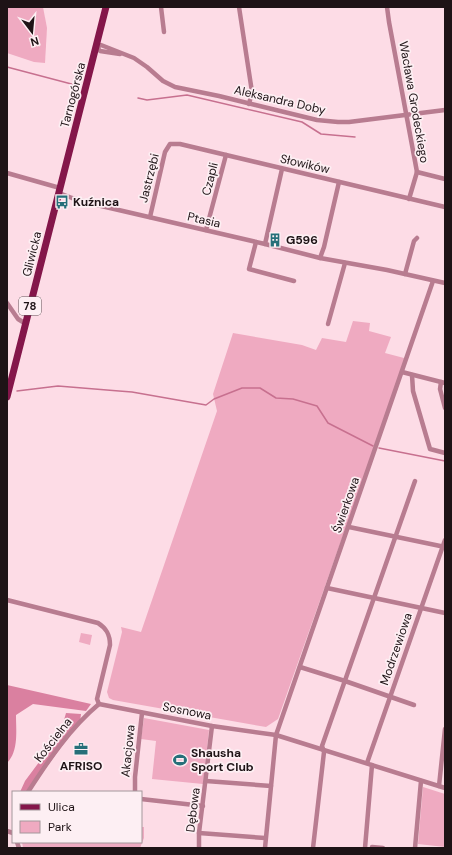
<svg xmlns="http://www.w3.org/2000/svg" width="452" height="855" viewBox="0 0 452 855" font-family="'DM Sans',sans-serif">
<rect width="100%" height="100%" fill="#fddce6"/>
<g fill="#efaac1">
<path d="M7 7H43L47 28 45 63 34 62 7 53Z"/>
<path d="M353 321 370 323 369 331 391 337 385 353 404 358 405 360 278 719 266 727 113 700 109 698 107 692 122 632 121 627 141 632 217 411 213 394 233 333 302 345 316 350 322 338 346 342Z"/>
<path d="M81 633 92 635 90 645 79 642Z"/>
<path d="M144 718 209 730 203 784 152 779 156 741 141 739Z"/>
<path d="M423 787 445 794V847L418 844Z"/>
<path d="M141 827H144V838L140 848H23L22 842H141Z"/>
</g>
<g fill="#da80a0">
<path d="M7 685 91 704 86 711 33 704 16 715C16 730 19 751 7 763Z"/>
<path d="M66 713 81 714 80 722 28 792H20L25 781 60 734Z"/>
</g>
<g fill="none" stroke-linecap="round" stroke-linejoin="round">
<g stroke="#c7708f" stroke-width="1.5">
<path d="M7 67 79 86"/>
<path d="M138 98 147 100 187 95 302 122 321 134 355 137"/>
<path d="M17 391 58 386 119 391 132 392 206 405 214 399 242 388H260L276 398 293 399 317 406 328 423 373 446"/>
<path d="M379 448 445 461"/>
</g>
<g stroke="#b87c90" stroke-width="4.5">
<path d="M161 7 164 32"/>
<path d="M239 7 252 92 249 104"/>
<path d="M387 7 389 22 417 172"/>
<path d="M97 47 101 45 134 58 147 67 163 81 175 87 219 96 317 120 338 122H349L445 110"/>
<path d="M97 47 100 51 120 54"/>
<path d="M417 172 445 179"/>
<path d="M7 173 60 188"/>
<path d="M59 193 72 198 97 205 265 244 320 258 387 270 445 283"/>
<path d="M409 199 417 172"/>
<path d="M150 217 165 152 170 144H180L445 207"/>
<path d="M206 230 226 155"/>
<path d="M256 242 249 269 294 281"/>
<path d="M265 244 282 169"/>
<path d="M320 258 324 247 339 182"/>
<path d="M405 274 414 241 417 238"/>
<path d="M7 303 18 319 26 324"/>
<path d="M328 324 345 263"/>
<path d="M402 372 445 383"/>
<path d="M412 375 413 391 430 449 445 453"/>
<path d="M441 382 440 389 445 408"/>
<path d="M349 527 445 547"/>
<path d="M327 588 445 613"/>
<path d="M7 600 98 623C106 628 110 634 110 645L97 699 99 704 212 726 276 735 445 788"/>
<path d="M300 667 345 681 414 705"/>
<path d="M367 763 445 540"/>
<path d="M206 781 271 786"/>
<path d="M439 786 445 729"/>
<path d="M28 792C48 761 70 728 99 704"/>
<path d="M135 792V777L142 713"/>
<path d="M141 799 203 806"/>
<path d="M7 831 13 833"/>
<path d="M199 833 265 838"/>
<path d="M17 842 19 848"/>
<path d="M372 847 383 848"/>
<path d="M199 848V833L212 726"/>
<path d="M265 848 276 735 433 281"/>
<path d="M313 848 324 752 322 746 415 481"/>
<path d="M365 848 372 765"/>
<path d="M415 848 421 781"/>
</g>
<path stroke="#84164a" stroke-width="7" d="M7 397 106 7"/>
</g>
<defs>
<g id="bus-bare" transform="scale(1.08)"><path d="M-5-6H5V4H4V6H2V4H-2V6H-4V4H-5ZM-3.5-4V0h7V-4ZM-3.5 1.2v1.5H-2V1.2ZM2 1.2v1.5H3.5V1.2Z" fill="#266f79" stroke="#fdeff3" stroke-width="2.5" paint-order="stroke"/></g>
<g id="building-bare" transform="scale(1.08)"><path d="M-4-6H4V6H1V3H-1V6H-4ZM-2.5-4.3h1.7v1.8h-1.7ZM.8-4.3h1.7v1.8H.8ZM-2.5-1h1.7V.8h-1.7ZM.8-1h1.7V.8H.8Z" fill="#266f79" stroke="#fdeff3" stroke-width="2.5" paint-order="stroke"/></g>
<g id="office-bare" transform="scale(1.08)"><path d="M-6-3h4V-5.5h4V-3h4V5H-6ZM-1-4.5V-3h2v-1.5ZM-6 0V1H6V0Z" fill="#266f79" stroke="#fdeff3" stroke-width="2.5" paint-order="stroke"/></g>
<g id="stadium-bare" transform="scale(1.08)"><path d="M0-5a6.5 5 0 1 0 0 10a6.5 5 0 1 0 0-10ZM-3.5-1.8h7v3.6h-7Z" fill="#266f79" stroke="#fdeff3" stroke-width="2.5" paint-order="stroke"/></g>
</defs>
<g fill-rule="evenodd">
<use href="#bus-bare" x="62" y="202"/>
<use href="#building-bare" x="275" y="240"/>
<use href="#office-bare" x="81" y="749"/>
<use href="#stadium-bare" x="180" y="760"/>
</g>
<g text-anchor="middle" stroke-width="3.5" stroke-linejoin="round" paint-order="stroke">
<rect fill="#fdeff3" stroke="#615558" stroke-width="1" x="19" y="297" width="22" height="18" rx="3"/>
<g font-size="11" font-weight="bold" fill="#1e1316">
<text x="30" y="310">78</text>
</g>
<g font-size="12" fill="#1e1316" stroke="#fdeff3">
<text transform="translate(73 95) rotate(-75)" y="4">Tarnogórska</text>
<text transform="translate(280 100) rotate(13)" y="4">Aleksandra Doby</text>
<text transform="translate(414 102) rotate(80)" y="4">Wacława Grodeckiego</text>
<text transform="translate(305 164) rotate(13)" y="4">Słowików</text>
<text transform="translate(149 178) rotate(-76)" y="4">Jastrzębi</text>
<text transform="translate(210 179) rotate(-76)" y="4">Czapli</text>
<text transform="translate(204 220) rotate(13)" y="4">Ptasia</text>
<text transform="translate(32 254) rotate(-76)" y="4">Gliwicka</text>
<text transform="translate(346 505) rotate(-71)" y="4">Świerkowa</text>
<text transform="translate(396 649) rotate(-71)" y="4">Modrzewiowa</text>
<text transform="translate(187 711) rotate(11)" y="4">Sosnowa</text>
<text transform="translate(53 740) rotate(-52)" y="4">Kościelna</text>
<text transform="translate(128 751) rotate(-84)" y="4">Akacjowa</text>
<text transform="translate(193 810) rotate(-83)" y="4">Dębowa</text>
</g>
<g font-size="12" font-weight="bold" fill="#1e1316" stroke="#fdeff3" text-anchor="start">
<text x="73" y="206">Kuźnica</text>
<text x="286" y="244">G596</text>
<text x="191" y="757">Shausha<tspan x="191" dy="14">Sport Club</tspan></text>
<text x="81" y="770" text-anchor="middle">AFRISO</text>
</g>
</g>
<rect width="452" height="855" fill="none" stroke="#1e1316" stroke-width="16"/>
<rect x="12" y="791" width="130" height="52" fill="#fdeff3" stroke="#a4979b"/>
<rect x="20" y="804" width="20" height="6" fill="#84164a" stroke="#a4979b"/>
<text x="48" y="811" font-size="12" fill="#1e1316">Ulica</text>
<rect x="20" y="821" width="20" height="12" fill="#efaac1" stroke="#a4979b"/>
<text x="48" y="831" font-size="12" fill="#1e1316">Park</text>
<g transform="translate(32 32) rotate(164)" stroke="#fdeff3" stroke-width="3" paint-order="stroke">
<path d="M0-3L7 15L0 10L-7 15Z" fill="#1e1316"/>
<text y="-6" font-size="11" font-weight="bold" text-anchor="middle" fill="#1e1316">N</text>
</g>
</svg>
